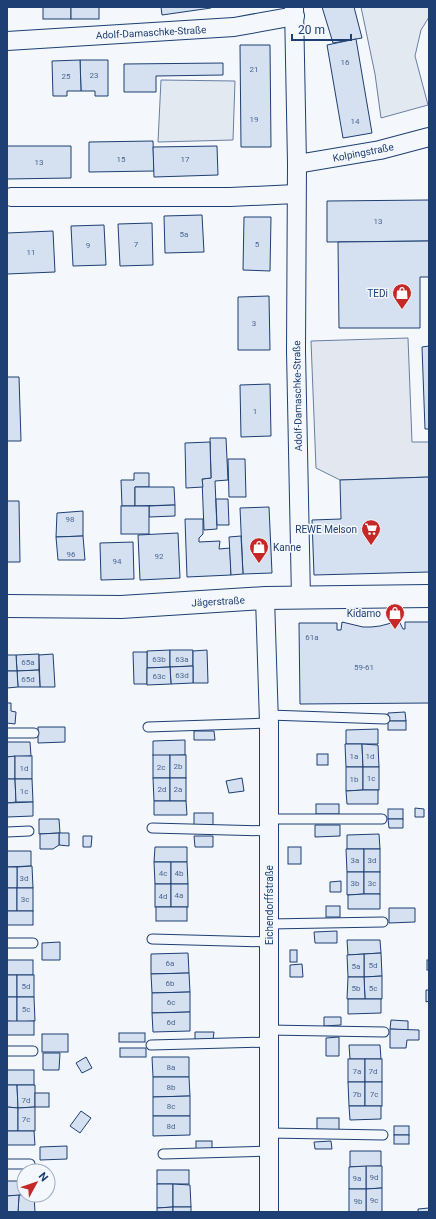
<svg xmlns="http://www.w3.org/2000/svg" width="436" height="1219" viewBox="0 0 436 1219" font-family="Roboto,sans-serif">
<rect width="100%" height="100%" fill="#f4f7fb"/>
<g fill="#e3e9f0" stroke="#687fa3">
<path d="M361 7H429V17L421 30 415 56 428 105 381 118 375 74Z"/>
<path d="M161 80 235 81 233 140 158 142Z"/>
</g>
<path fill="#e3e8f0" stroke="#687fa3" d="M408 338 412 442H429V477L340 480 316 468 311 341Z"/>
<g fill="#d5e0f0" stroke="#1d3f73">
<rect x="43" y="7" width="28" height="12"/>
<rect x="71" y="7" width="28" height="12"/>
<path d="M161 7H211V8L162 15Z"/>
<path d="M322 7H354L362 38 333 43Z"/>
<path d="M356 39 372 133 343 138 327 45Z"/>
<path d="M240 45H270L271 147H241Z"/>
<path d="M80 60H108V96H95V91H81Z"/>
<path d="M80 60 81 91H67V96H53L52 61Z"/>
<path d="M223 63V75L156 76V92H124V64Z"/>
<path d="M153 141 154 171 89 172V142Z"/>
<path d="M7 146H71V178L7 179Z"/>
<path d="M217 146 218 175 154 177 153 147Z"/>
<path d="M429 200V241L327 242V201Z"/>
<path d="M202 215 204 252 165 253 164 216Z"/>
<path d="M244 217H271L270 271 243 270Z"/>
<path d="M152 223 153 265 120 266 118 224Z"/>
<path d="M104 225 106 265 73 266 71 226Z"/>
<path d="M53 231 55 272 7 274V233Z"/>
<path d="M429 241V277H420V328H339L338 242Z"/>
<path d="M269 296 270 350H238V297Z"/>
<path d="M429 346V429H425L422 347Z"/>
<path d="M7 377H19L21 441H7Z"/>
<path d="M270 384 271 436 241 437 240 385Z"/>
<path d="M210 438H226L228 480 215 481 217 529 204 530 202 479 211 478Z"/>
<path d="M210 442 211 478 202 479 203 487 186 488 185 443Z"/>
<path d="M228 459H245L246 497H229Z"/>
<path d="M134 473H149V487H135V506H122L121 480H134Z"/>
<path d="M429 477V572L314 575 312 520 341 519 340 480Z"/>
<path d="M135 487H174L175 505 135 506Z"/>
<path d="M216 499H228L229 525H217Z"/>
<path d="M7 501H19L20 562H7Z"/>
<path d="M175 505V516L149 517V506Z"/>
<rect x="121" y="506" width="28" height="28"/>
<path d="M269 507 272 573 243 574 240 508Z"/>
<path d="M83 511V536L56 537 57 513Z"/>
<path d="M185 519H203V534L199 538V542L220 541 219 549 230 548 231 575 187 577Z"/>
<path d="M178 533 180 578 140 580 138 535Z"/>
<path d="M83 536 85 560H58L56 537Z"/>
<path d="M241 536 243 574 231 575 229 537Z"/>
<path d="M133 542 134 579 101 580 100 543Z"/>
<path d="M399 621 403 629H405V622H429V703L300 704 299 623H337V630H341L342 622 363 627H371L380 626Z"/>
<path d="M170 650V667L147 668V651Z"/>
<path d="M170 650H193V666L170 667Z"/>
<path d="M207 650 208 683H193V651Z"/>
<path d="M133 652H147V684H134Z"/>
<path d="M39 654V670L17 671 16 655Z"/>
<path d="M53 654 55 687H40L39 655Z"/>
<path d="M7 655H16L17 671H7Z"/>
<path d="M193 666V683L171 684 170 667Z"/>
<path d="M170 667 171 684 147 685V668Z"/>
<path d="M39 670 40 687H18L17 671Z"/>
<path d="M7 671H17L18 687 7 688Z"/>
<path d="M7 703H11V711L16 712 15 724 7 723Z"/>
<path d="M405 712 406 721H388V713Z"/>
<rect x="388" y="721" width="18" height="9"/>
<path d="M38 727H65V742L38 743Z"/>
<path d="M378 729V744H346V730Z"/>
<path d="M194 731H214L215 740H194Z"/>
<path d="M185 740V755L153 756V741Z"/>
<path d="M7 742H30L31 756 7 757Z"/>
<path d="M345 744H362L363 767H346Z"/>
<path d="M362 744 378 745 379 767H363Z"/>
<rect x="317" y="754" width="11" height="11"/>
<rect x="153" y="755" width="17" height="23"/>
<rect x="170" y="755" width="16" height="23"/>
<path d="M15 756V779H7V757Z"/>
<rect x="15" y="756" width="17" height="23"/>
<path d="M346 767H363V790L346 791Z"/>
<rect x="363" y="767" width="16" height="23"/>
<path d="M153 778H170V801H154Z"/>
<rect x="170" y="778" width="16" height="23"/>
<path d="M242 778 244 791 229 793 226 781Z"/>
<path d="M7 779H15L16 802 7 803Z"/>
<path d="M15 779H32L33 802H16Z"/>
<path d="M363 790H378V804H347L346 791Z"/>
<path d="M154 801H186L187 815H154Z"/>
<path d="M33 802V816L7 817V803Z"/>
<rect x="316" y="804" width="23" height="10"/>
<path d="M415 808 424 809V817H415Z"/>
<rect x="388" y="809" width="15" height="10"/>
<rect x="194" y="813" width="19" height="12"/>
<path d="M39 819H59L60 833 39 834Z"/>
<path d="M388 819H403V828H389Z"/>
<path d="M315 825H340V836L315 837Z"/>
<path d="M59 833H69V846L59 845Z"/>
<path d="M59 833V845L53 849H40V834Z"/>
<path d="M379 834 380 849H347V835Z"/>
<path d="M83 836H92L91 847H83Z"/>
<path d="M194 836H213V847H195Z"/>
<path d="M155 847H187V862H154Z"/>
<rect x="288" y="847" width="13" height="17"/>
<path d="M346 849H364V872H347Z"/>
<rect x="364" y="849" width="16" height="23"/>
<path d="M7 851H31V866L7 867Z"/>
<path d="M154 862H171V884H155Z"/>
<path d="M171 862H187L188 884H171Z"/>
<path d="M32 866 33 888H17V867Z"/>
<rect x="7" y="867" width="10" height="21"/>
<path d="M347 872H364V894L347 895Z"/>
<rect x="364" y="872" width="16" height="22"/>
<path d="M341 881V892H330V882Z"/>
<rect x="155" y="884" width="16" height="23"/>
<rect x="171" y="884" width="17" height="23"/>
<rect x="7" y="888" width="10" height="23"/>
<rect x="17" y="888" width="16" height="23"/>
<path d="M364 894H380V909H348V895Z"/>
<rect x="326" y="906" width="14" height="11"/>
<rect x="156" y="907" width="31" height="14"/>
<path d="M389 908H415V922L389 923Z"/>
<rect x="7" y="911" width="26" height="14"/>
<path d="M337 931V943H315L314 932Z"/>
<path d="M347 940H380L381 953 348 955Z"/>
<path d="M60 942V960H42V943Z"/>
<rect x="290" y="950" width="7" height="12"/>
<path d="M188 953 189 973 151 974V954Z"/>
<path d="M381 953 382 976 364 977V954Z"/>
<path d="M364 954V977H348L347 955Z"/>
<rect x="7" y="960" width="26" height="15"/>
<rect x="427" y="960" width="2" height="10"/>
<path d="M302 964 303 977H290V965Z"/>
<path d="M189 973 190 992 152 993 151 974Z"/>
<rect x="7" y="975" width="10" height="22"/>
<rect x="17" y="975" width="17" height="22"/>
<path d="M382 976V999H365L364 977Z"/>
<path d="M348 977H364L365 999H347Z"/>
<path d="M426 990H429V1001L426 1002Z"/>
<path d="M190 992V1012L152 1013V993Z"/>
<path d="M7 997H17V1022L7 1021Z"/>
<path d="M17 997H34L35 1021 17 1022Z"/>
<path d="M348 999H381V1013L348 1014Z"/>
<path d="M190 1012V1031L153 1032 152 1013Z"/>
<path d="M324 1017H341V1025L324 1026Z"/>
<path d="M391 1020 408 1021V1030L390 1029Z"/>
<rect x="7" y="1021" width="27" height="14"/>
<path d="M390 1029 419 1030V1040H407L406 1048H390Z"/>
<path d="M195 1032H214L213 1040H195Z"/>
<rect x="119" y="1033" width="26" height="9"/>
<rect x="42" y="1034" width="26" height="18"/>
<path d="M339 1037V1056H326V1038Z"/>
<path d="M349 1045H380L381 1059H350Z"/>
<rect x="120" y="1048" width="26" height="9"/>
<path d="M43 1053H60L59 1070H43Z"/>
<path d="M86 1057 92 1068 82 1073 76 1063Z"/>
<path d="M152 1057H189V1077H153Z"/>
<rect x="348" y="1059" width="17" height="23"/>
<rect x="365" y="1059" width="17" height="23"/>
<rect x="7" y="1070" width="27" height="15"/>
<path d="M153 1077H189L190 1096 153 1097Z"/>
<path d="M348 1082H365V1106H349Z"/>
<rect x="365" y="1082" width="17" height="24"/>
<path d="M7 1085H17L18 1108 7 1107Z"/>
<path d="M17 1085H35V1107L18 1108Z"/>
<rect x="35" y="1093" width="14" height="14"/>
<path d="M190 1096V1116H153V1097Z"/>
<path d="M349 1106H381V1119L350 1120Z"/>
<path d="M7 1107 18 1108V1131H7Z"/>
<path d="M35 1107V1131H18V1108Z"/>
<path d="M81 1111 91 1118 80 1133 70 1126Z"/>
<path d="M153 1116H190V1135L153 1136Z"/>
<rect x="317" y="1118" width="22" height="12"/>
<rect x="394" y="1126" width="15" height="9"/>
<path d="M7 1131H34L35 1145H7Z"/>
<rect x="394" y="1135" width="15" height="9"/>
<rect x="196" y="1141" width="16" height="8"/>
<path d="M331 1141 332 1149H315L314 1142Z"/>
<path d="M67 1146V1159L40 1160V1147Z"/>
<path d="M350 1151H381V1166L350 1167Z"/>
<path d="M366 1166H382V1188L366 1189Z"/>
<path d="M366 1166V1189H349V1167Z"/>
<rect x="157" y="1170" width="32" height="14"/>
<path d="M7 1181H24V1195L7 1196Z"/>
<path d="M157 1184H173V1207L157 1208Z"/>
<path d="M173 1184 190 1185 191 1207H173Z"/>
<path d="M382 1188V1212H366V1189Z"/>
<rect x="349" y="1189" width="17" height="23"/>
<path d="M19 1195H34L35 1212H18Z"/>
<path d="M19 1195 18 1212H7V1196Z"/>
<path d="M173 1207V1212H157V1208Z"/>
<rect x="173" y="1207" width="18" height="5"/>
<path d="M429 1208V1212H418V1209Z"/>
</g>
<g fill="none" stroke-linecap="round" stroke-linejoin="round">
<g stroke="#1d3f73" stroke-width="11">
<g id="lane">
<path d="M269 715 385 719"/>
<path d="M148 727 269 723"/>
<path d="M7 733H34"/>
<path d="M269 819H382"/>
<path d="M152 828 269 831"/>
<path d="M7 832 29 831"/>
<path d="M269 924 383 922"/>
<path d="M152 939 269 942"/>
<path d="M7 943H33"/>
<path d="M269 1030 384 1032"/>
<path d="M151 1045 269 1042"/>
<path d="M7 1051H33"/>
<path d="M270 1133 383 1135"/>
<path d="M163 1154 270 1151"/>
<path d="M7 1164H30"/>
</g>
</g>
<g stroke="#1d3f73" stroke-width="20">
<g id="street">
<path d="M294 7 297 164 296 351 301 598"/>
<path d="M7 41 234 27 295 16"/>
<path d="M297 164 380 150 429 137"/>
<path d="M11 197H230L296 194"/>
<path d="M265 598 269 723V1212"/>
</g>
</g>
<g stroke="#1d3f73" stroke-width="24">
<path id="secondary" d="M7 606 121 607 265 598 429 596"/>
</g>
<use href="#lane" stroke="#f4f7fb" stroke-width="9"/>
<use href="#street" stroke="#f4f7fb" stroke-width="18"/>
<use href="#secondary" stroke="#f4f7fb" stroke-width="22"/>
</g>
<defs>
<g id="shop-pin" transform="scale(1)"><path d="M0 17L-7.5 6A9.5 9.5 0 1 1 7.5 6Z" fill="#c62828" stroke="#f4f7fb"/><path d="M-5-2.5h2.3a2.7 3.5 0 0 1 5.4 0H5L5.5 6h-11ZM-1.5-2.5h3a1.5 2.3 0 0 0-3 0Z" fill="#fff"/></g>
<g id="supermarket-pin" transform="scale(1)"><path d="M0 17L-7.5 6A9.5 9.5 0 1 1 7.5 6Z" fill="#c62828" stroke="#f4f7fb"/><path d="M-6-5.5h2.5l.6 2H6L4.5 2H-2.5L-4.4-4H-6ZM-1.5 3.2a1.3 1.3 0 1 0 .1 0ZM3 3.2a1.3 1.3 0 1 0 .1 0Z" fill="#fff"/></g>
</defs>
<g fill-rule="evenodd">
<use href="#shop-pin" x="402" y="293"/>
<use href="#supermarket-pin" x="371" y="529"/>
<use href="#shop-pin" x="259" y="547"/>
<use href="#shop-pin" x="395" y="613"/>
</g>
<g text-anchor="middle" stroke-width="3" stroke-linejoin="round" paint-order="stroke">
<g font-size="8" fill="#4b6792">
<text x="345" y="65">16</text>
<text x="254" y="72">21</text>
<text x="94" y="78">23</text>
<text x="66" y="79">25</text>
<text x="254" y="122">19</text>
<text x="355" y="124">14</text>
<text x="121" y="162">15</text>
<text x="185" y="162">17</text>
<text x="39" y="165">13</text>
<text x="378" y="224">13</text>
<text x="184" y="237">5a</text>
<text x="136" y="247">7</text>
<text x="257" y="247">5</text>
<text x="88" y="248">9</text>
<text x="31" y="255">11</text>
<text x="254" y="326">3</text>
<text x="255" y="414">1</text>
<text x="70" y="522">98</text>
<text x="71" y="557">96</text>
<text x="159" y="559">92</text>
<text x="117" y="564">94</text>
<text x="312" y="640">61a</text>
<text x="159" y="662">63b</text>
<text x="182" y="662">63a</text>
<text x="28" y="665">65a</text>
<text x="364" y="670">59-61</text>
<text x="182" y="678">63d</text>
<text x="159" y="679">63c</text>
<text x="28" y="682">65d</text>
<text x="354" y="759">1a</text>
<text x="370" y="759">1d</text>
<text x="178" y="769">2b</text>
<text x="161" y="770">2c</text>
<text x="24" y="771">1d</text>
<text x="371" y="781">1c</text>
<text x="354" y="782">1b</text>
<text x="162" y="792">2d</text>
<text x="178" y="792">2a</text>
<text x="24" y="794">1c</text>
<text x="355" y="863">3a</text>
<text x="372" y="863">3d</text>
<text x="163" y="876">4c</text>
<text x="179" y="876">4b</text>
<text x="24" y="881">3d</text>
<text x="355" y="886">3b</text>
<text x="372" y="886">3c</text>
<text x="179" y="898">4a</text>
<text x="163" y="899">4d</text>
<text x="25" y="902">3c</text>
<text x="170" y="966">6a</text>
<text x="373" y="968">5d</text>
<text x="356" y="969">5a</text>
<text x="170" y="986">6b</text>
<text x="26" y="989">5d</text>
<text x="356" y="991">5b</text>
<text x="373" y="991">5c</text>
<text x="171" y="1005">6c</text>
<text x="26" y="1012">5c</text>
<text x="171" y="1025">6d</text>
<text x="171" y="1070">8a</text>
<text x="357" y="1074">7a</text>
<text x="373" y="1074">7d</text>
<text x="171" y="1090">8b</text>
<text x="357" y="1097">7b</text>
<text x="374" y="1097">7c</text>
<text x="26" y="1103">7d</text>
<text x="171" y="1109">8c</text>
<text x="26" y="1122">7c</text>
<text x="171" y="1129">8d</text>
<text x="374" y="1180">9d</text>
<text x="357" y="1181">9a</text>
<text x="374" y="1203">9c</text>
<text x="358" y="1204">9b</text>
</g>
<g font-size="10" fill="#1d3f73" stroke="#f4f7fb">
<text transform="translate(151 32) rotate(-3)" y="4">Adolf-Damaschke-Straße</text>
<text transform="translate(363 152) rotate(-11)" y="4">Kolpingstraße</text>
<text transform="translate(297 396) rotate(-91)" y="4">Adolf-Damaschke-Straße</text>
<text transform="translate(218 601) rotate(-3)" y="4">Jägerstraße</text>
<text transform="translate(269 905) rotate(-90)" y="4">Eichendorffstraße</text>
</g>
<g font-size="10" fill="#1d3f73" stroke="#f4f7fb" text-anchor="end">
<text x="388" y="297">TEDi</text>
<text x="357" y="533">REWE Melson</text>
<text x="273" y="551" text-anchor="start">Kanne</text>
<text x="381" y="617">Kidamo</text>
</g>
</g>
<rect width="436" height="1219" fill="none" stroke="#1d3f73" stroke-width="16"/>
<g transform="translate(36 1183) rotate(50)"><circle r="19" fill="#f4f7fb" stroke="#9eadc5"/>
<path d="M0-3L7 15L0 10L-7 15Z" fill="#c62828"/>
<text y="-6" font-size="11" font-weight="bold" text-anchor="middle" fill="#1d3f73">N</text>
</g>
<path d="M292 34v6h59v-6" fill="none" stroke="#1d3f73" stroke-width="2"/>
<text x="298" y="34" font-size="12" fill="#1d3f73" stroke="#f4f7fb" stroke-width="3" paint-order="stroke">20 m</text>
</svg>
